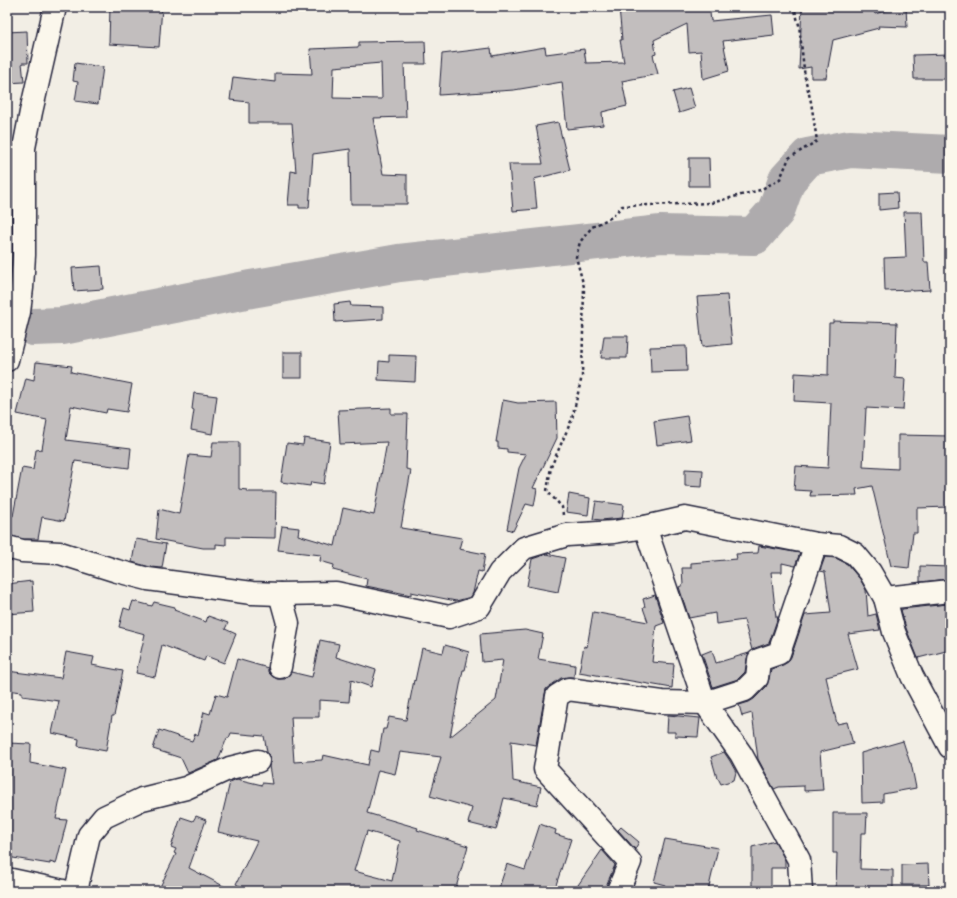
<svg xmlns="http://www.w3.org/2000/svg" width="957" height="898" viewBox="0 0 957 898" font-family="Pangolin,sans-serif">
<rect width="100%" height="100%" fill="#f2eee5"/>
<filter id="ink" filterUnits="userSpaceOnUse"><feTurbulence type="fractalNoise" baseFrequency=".025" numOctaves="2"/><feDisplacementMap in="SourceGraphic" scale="8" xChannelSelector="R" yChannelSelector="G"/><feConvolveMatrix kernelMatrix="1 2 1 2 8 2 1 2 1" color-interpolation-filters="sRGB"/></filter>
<g filter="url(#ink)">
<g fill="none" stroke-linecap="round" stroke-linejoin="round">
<path stroke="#aeabad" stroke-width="38" d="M33 327 62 326 251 289 399 263 661 234 754 236 776 211 787 180 808 157 850 149 950 154"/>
</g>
<g fill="#c2bebe" stroke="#22223b" fill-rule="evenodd">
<path d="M110 7H162L159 47 109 44Z"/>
<path d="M619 7H723L710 13 711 21 772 15 774 35 723 41 729 71 703 79 701 51 689 52 687 24 654 40 656 54 653 55 658 74 622 81 627 106 602 112 603 125 567 129 562 82 514 90 439 95 442 54 491 48 492 56 545 47 546 54 584 49 586 63 624 62 620 40H622Z"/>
<path d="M802 7H873L875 14 897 7H906L907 27 878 26 879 28 833 40 826 78H811V67L799 69Z"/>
<path d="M27 31 28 63H22L24 82 7 83V32Z"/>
<path d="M425 41 426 64H404L406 117 373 118 383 174 407 175V204H351L350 149 313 154 309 208H299V205H288L291 171 296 172 292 123H249V102L230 100 233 77 275 82V73L312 74 310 49 359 47V42ZM381 63 382 99 333 98 334 67Z"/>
<path d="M950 54V79H914L913 55Z"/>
<path d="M75 63 103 67 98 104 75 101 78 82 73 81Z"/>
<path d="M689 88 695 108 679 113 673 92Z"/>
<path d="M558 122 570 170 534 179 537 209 513 211 509 164H543L536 126Z"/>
<path d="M689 158H709L710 186H689Z"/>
<path d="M897 192 898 208 879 210V193Z"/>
<path d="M904 212H922L924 262H928L930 290 912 291V290L885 291 884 258 906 257Z"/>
<path d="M101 266 103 289 74 291 72 268Z"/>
<path d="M727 295 732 344 702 347 697 297Z"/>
<path d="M350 302 351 306 383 307V319L335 322 334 304Z"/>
<path d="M833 321 897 323 895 378 905 379 903 410 866 408 863 467 898 469V435L950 436V507L917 508V533H913L909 568 891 566 872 486 856 489 857 495 810 496 811 491 794 490 796 466 828 468 831 403 794 401 795 373 828 375 829 323H833Z"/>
<path d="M604 336H628L627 358H601Z"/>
<path d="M686 346 687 371 651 372 650 347Z"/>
<rect x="283" y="352" width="19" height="26"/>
<path d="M389 355 416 356 415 382 378 380 379 361 389 362Z"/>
<path d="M36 362 72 366 71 372 132 384 127 412 107 409 106 413 71 406 66 440 131 448 129 468 75 461 64 521 42 517 38 539H24L7 535V529L10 516H13L22 468 33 470 36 450 42 449 47 420 17 414 26 378 34 380Z"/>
<path d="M194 393 217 396 212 434 191 430 194 410 192 409Z"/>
<path d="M503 400 518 403 556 402 557 438 533 488 537 489 534 506 526 504 513 531 507 529 519 468 526 454 507 452V449L498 448V442H496Z"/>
<path d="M391 408V414H408L406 469 411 470 401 528 462 538 459 549 485 554 482 572 478 571 473 593 471 597 456 601 411 592V595L366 586 367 579 333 570 334 565 320 561 321 555 278 550 282 526 299 528 298 535 335 546 343 508 374 515 387 442 340 444 338 410Z"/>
<path d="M687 416 691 440 657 445 654 421Z"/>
<path d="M304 438 330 442 324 484 311 482 310 486 281 482 287 443 303 445Z"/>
<path d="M213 442H239V489L247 490V492H276L275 538 226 537V545L216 544V548H203L156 539 159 509 179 514 189 455 211 457Z"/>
<path d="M685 469 703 470 702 487 685 486Z"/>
<path d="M569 494 590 498 588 515 566 512Z"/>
<path d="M596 501 624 505 622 518 601 520 593 519Z"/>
<path d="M136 539 166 544 162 568 150 567 132 562Z"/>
<path d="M759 546 800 553 795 566 782 563V572H771L776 617H778L769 643 755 648 752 650 744 620 716 624 715 613 689 618 679 587 683 585 682 568H691V563L737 559 736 554 758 553Z"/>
<path d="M547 554 565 558 558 592 527 586 532 559Z"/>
<path d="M825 557 836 558 847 564 860 579 866 590 868 616 876 614 880 630 848 634 858 669 826 677 837 724 847 722 853 744 820 752 823 790 804 791V786L779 787 774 789 758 759 752 713 742 716 739 705 749 702 754 699 766 687 769 679 771 669 783 665 788 662 791 657 805 615 831 613 825 572 820 571Z"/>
<path d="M920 566 950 567 949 579 920 582Z"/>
<path d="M32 581 34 612 7 614V584Z"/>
<path d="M655 595 664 623 656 626 652 662 674 664 672 688 579 672 584 646 587 647 593 612 648 622 643 608 645 607 643 599Z"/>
<path d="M133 601 152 606 154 602 175 607 174 610 206 622 208 616 228 623 225 629 236 634 224 663 206 656 204 661 162 645 155 677 136 673 145 634 119 627 124 608 130 610Z"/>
<path d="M948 604 947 611H950V650L918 658 906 628 901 610H902V609Z"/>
<path d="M525 630 543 634 538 659 575 665 574 677H569L561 678 553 684 546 689 545 694 536 745 511 741 513 781 541 787 537 805 504 798 496 830 468 823 472 808 430 796 441 757 400 752 395 774 378 770 367 813 418 828 417 830 468 846 455 891H248L236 884 257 841 218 832 230 782 237 779 262 785V783L272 784 269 766 270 764V758L267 752 264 736 231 733 229 738H227L218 760 188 773 181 758 153 749 159 730 192 741 195 734 198 736 204 712 210 714 216 694 227 697 237 659 268 668V672L272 676 277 679H285L289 675 291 672 312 677 320 640 339 644 336 657 376 670 371 687 351 680 349 702 319 700V717H291L294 762 322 760 323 755 368 765 371 750 379 752 383 729H386L389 717 406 720 414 680 415 681 422 648 443 653 445 645 469 652 465 670H463L450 737 496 700 503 660 482 662 480 634ZM367 831 400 841 392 881 354 871 365 835 366 836Z"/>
<path d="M712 650 716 663 749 653 747 659 745 672 738 679 713 687 702 654Z"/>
<path d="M66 652 94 657 92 665 123 671 114 716H112L106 751 78 746 79 739 52 733 59 701 22 696V692L7 690V671L61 678Z"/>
<path d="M668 715 700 718 698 737 675 736V732H667Z"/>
<path d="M903 741 910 763H911L916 788 883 794V802L862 803 861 753Z"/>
<path d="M7 743 31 744 30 763 66 770 56 819 67 820 56 864 50 862V864L7 857 9 768H7Z"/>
<path d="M724 752 730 761 736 772 734 780 721 784 718 778H717L711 757Z"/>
<path d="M833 813H867L866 833H861L860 869 893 870V891H836L837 853H833Z"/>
<path d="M196 816 206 820 189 868 233 891H158L176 854 174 853 176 849 171 847 181 817 193 821Z"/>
<path d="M540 824 556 830 555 834 571 839 554 891H498L507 864 525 870Z"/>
<path d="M621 827 639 842 635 849 618 830Z"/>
<path d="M665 839 718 848 708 891H664L665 885 654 882Z"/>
<path d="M775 841 785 860V868H771V891H752V847Z"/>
<path d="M602 850 615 865 606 886V891H574Z"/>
<path d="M928 864 929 885H902V865Z"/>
</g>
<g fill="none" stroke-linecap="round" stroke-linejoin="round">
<g stroke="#22223b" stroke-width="25">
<g id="minor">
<path d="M7 360 19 312 22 288 24 255V148L31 112 55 7"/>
<path d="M645 527 705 703 741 754 799 860 801 891"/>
<path d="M7 547 22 551 60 553 117 571 148 579 252 593 280 594 336 593 449 617 479 607 500 572 524 548 567 535 614 532 645 527 685 518 816 544 839 546 855 554 870 572 885 598 894 632 912 676 950 747"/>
<path d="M280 594 288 623 280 667"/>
<path d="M885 598 950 591"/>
<path d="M7 879 63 891"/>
<path d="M76 891 89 835 104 817 142 799 186 788 230 768 258 761"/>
<path d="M618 891 630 862 545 769 557 696 568 689 662 702 705 703 745 690 757 678 759 660 779 653 816 544"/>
</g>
</g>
<path stroke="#22223b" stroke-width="2.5" stroke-dasharray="3 3" stroke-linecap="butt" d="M563 515 562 507 547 491 551 467 572 419 582 376 584 287 576 257 580 242 592 227 612 217 622 206 711 203 760 190 780 179 789 158 817 141 811 102 805 78 799 25 794 7"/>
<use href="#minor" stroke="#fbf7ec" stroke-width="22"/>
</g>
</g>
<rect width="957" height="898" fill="none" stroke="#fbf7ec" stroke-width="24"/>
<rect x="12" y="12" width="933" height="874" fill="none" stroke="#22223b" stroke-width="1.5" filter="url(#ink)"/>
</svg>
